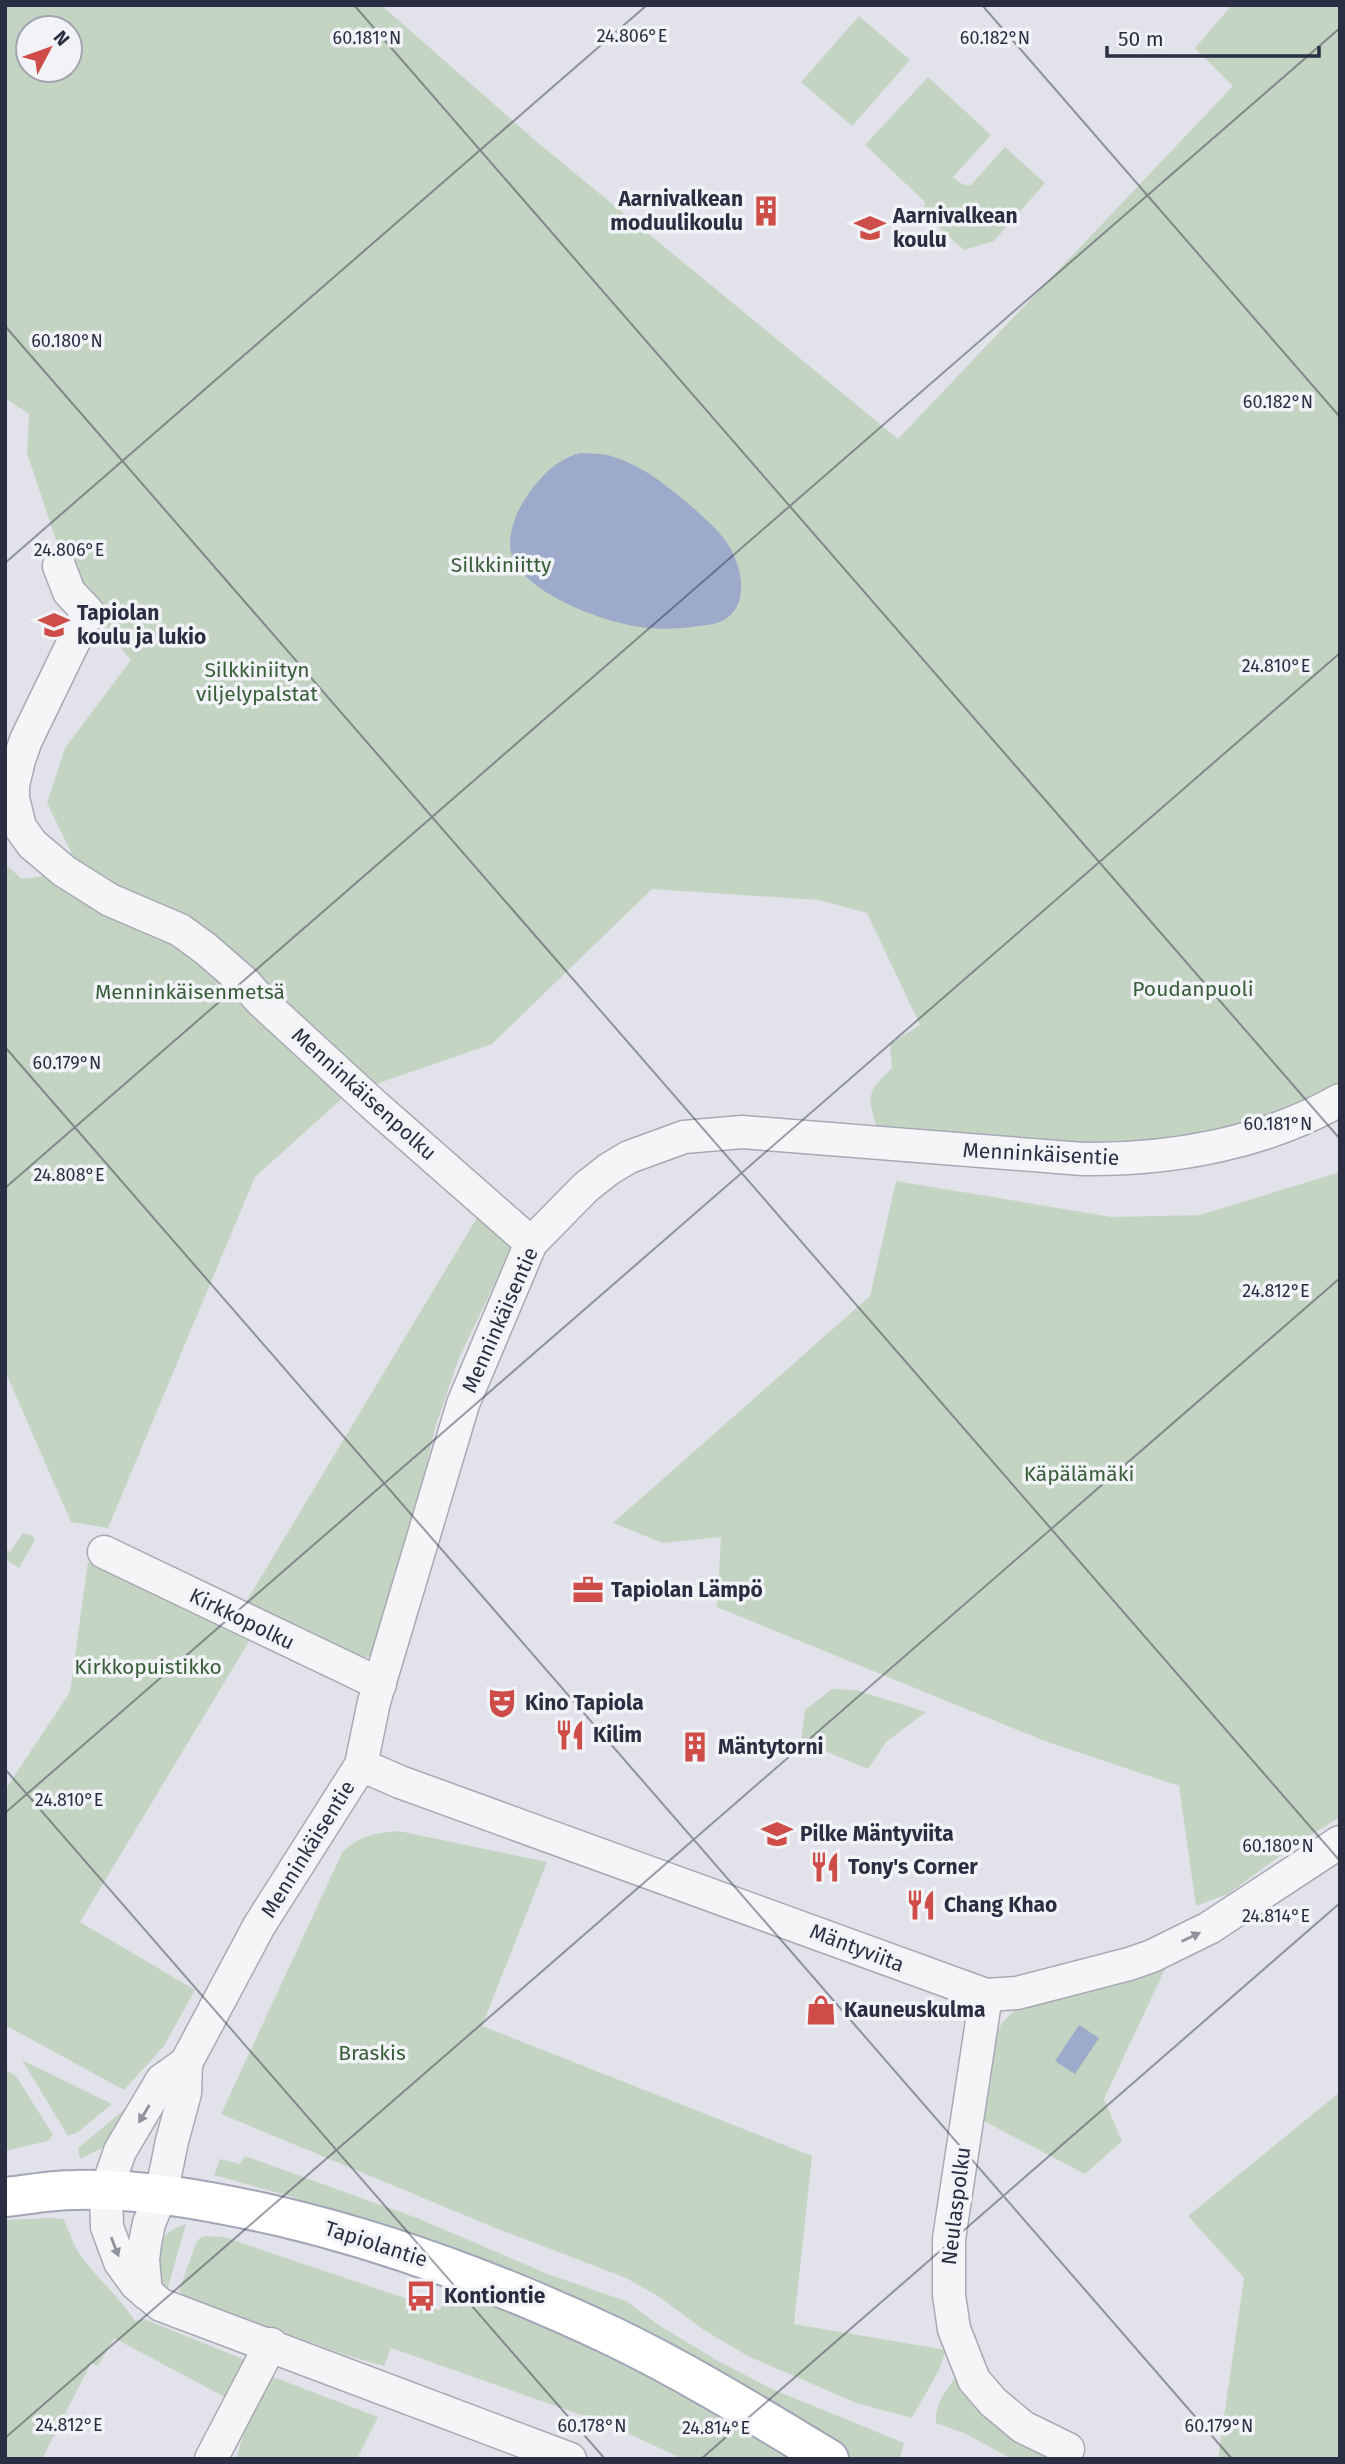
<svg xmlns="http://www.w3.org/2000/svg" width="1345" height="2464" viewBox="0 0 1345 2464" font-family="'Fira Sans',sans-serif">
<rect width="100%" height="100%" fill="#e2e3ea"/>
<g fill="#c4d4c3" fill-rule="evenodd">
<path d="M5 5H381L537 142 898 439 1233 86 1195 48 1232 5H1340V1082C1272 1117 1199 1142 1121 1145 1040 1148 958 1135 877 1127 866 1095 868 1091 892 1068L890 1044 920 1025 867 913 819 900 652 889 492 1044 347 1094 255 1177 108 1528 71 1522 5 1371V864L22 879 54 875 71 852 47 803 65 748 131 660 73 591 27 453 29 414 5 398ZM28 28H70V70H28Z"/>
<path d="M859 16 910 60 852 126 801 82Z"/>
<path d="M928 77 991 135 953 177 960 183 970 186 1005 147 1045 183 994 241 964 250 923 213 925 202 865 145Z"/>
<path d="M1340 1172V1817L1293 1846 1228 1894 1196 1906 1179 1786 1042 1740 717 1607 721 1537 663 1543 613 1523 870 1296 896 1181 1112 1217 1200 1215Z"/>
<path d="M478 1216 515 1241 459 1358 435 1428 424 1476 373 1653 368 1657 356 1658 246 1602Z"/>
<path d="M23 1533 33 1536 35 1540 19 1568 5 1559V1549L10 1552Z"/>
<path d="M88 1562 162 1588 254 1633 80 1922 195 1990 164 2046 124 2090 5 2025V1790L70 1692Z"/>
<path d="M832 1689 856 1690 926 1712 886 1742 868 1769 801 1741 805 1710Z"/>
<path d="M399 1831 547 1862 482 2026 812 2156 794 2324 946 2350 938 2372 912 2418 856 2403 748 2356 704 2330 658 2296 626 2278 493 2227 221 2114 342 1853C359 1835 376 1833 399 1831Z"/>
<path d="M1166 1967 1104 2099 1122 2141 1085 2174 978 2118 993 2040 1002 2023 1021 2004Z"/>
<path d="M22 2060 112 2104 78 2132 68 2136Z"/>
<path d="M5 2069 16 2076 53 2135 48 2141 5 2151Z"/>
<path d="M1340 2092V2459H1218L1244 2278 1188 2216Z"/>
<path d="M125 2109 131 2111 106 2146 80 2159 78 2148Z"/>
<path d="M245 2156 417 2218 550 2275 626 2301 660 2326 718 2361 772 2389 904 2443 900 2459H854L686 2358 393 2230 289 2196 214 2175 220 2159 240 2164Z"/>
<path d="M50 2218 63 2219C69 2229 71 2240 77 2250 94 2276 118 2295 135 2321L144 2319 243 2359 248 2366 234 2402 114 2338 98 2366 91 2363 42 2459H5V2220Z"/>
<path d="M186 2224 167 2291 156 2277C158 2251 157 2232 186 2224Z"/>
<path d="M206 2236 224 2237 440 2310 445 2297 508 2308 550 2324 706 2404 799 2459H683L610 2425 391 2348 384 2366 345 2355 184 2296 179 2291 196 2243 200 2238Z"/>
<path d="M268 2375 378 2417 357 2459H236L248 2420Z"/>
<path d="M958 2375 1061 2459H1012L966 2434 936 2423C934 2407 947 2387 958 2375Z"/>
</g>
<g fill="#9daaca">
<path d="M580 453C590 454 602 453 611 456 625 460 643 469 654 477 674 491 711 521 725 540 741 561 752 604 724 620 717 624 706 625 698 626 679 629 659 630 640 627 603 622 530 595 513 559 505 541 515 514 525 499 540 477 554 461 580 453Z"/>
<path d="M1079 2025 1099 2038 1075 2074 1055 2061Z"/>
</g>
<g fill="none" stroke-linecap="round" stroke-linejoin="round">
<g stroke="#a7a9b4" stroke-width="35">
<g id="minor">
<path d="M59 566 69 592 88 612 26 740 19 760 13 785V798L20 827 32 844 64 871 110 900 180 930 206 949 245 983 260 1000 374 1105 531 1243"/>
<path d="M104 1552 380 1684"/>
<path d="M361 1765 400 1782 986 1995 1017 1993 1129 1964 1152 1956 1209 1928 1340 1842"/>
<path d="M986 1995 949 2239V2295L954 2329 974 2380 993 2402 1023 2427 1068 2449"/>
<path d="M146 2293 143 2260 145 2243 149 2223 161 2195 172 2141 185 2093 186 2063"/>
<path d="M211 2459 271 2344"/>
<path d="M570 2459 161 2305 136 2284 120 2262 107 2227 106 2191 120 2151 162 2080 186 2063 259 1926 361 1765 374 1702 463 1404 531 1243 586 1187 609 1169 629 1157 684 1137 742 1132 1083 1159C1170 1160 1263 1144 1340 1100"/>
</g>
</g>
<g stroke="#a1a5b6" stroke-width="42">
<path id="major" d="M5 2197C28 2195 51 2190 74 2190 143 2188 211 2201 278 2216 393 2243 506 2286 612 2336 687 2372 758 2416 829 2459"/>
</g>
<use href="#minor" stroke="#f5f5f8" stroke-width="32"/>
<use href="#major" stroke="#fff" stroke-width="38"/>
</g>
<defs><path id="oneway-solid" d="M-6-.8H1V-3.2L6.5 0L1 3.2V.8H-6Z" transform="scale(1.75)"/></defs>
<g fill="#90929d">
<use href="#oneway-solid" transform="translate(1191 1937) rotate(-26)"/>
<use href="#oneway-solid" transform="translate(144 2114) rotate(121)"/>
<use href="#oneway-solid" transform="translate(115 2247) rotate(69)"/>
</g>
<path fill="none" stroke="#2a2e42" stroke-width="2" stroke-opacity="0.45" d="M354 5 1340 1139M982 5 1340 417M5 326 1340 1861M5 563 647 5M5 1047 1232 2459M5 1188 1340 28M5 1769 605 2459M5 1813 1340 653M5 2438 1340 1278M701 2459 1340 1903"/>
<defs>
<g id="building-bare" transform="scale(2.415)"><path d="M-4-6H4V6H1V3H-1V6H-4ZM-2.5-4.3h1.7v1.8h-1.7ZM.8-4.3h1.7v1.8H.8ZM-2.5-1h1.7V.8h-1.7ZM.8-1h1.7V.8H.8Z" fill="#ce4d48" stroke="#f1f3f7" stroke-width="2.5" paint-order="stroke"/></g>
<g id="school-bare" transform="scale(2.415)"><path d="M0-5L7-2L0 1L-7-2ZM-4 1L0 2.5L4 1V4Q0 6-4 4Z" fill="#ce4d48" stroke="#f1f3f7" stroke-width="2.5" paint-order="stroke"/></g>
<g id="office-bare" transform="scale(2.415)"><path d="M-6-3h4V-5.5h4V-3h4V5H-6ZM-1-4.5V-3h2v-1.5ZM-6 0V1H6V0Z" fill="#ce4d48" stroke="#f1f3f7" stroke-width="2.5" paint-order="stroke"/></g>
<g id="theatre-bare" transform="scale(2.415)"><path d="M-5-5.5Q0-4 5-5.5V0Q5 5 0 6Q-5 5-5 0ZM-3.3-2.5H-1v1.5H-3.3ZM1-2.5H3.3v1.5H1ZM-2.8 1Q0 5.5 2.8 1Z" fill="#ce4d48" stroke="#f1f3f7" stroke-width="2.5" paint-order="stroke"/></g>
<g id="restaurant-bare" transform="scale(2.415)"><path d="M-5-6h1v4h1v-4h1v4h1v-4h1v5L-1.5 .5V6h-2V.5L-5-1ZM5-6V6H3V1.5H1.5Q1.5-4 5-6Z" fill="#ce4d48" stroke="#f1f3f7" stroke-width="2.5" paint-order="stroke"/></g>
<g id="shop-bare" transform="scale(2.415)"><path d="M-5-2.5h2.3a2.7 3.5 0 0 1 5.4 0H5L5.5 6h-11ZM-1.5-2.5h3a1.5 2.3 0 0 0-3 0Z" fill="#ce4d48" stroke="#f1f3f7" stroke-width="2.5" paint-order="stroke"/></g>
<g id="bus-bare" transform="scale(2.415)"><path d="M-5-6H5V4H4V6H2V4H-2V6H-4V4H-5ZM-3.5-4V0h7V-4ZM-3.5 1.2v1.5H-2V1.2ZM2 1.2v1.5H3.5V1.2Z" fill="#ce4d48" stroke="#f1f3f7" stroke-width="2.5" paint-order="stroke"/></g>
</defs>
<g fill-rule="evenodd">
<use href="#building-bare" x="766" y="211"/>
<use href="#school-bare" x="870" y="228"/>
<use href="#school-bare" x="54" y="625"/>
<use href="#office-bare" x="588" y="1590"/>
<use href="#theatre-bare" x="502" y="1703"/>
<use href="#restaurant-bare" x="570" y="1735"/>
<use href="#building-bare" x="695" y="1747"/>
<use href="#school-bare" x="777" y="1834"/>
<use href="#restaurant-bare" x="825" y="1867"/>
<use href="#restaurant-bare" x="921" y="1905"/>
<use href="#shop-bare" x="821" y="2010"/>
<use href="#bus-bare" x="421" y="2296"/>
</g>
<g text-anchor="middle" stroke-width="7" stroke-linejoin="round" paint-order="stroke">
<g font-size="21" font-weight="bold" fill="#2a2e42" stroke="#f1f3f7" text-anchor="start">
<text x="743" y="206" text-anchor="end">Aarnivalkean<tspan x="743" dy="24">moduulikoulu</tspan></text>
<text x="893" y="223">Aarnivalkean<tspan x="893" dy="24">koulu</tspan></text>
<text x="77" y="620">Tapiolan<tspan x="77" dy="24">koulu ja lukio</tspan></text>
<text x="611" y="1597">Tapiolan Lämpö</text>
<text x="525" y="1710">Kino Tapiola</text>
<text x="593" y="1742">Kilim</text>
<text x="718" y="1754">Mäntytorni</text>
<text x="800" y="1841">Pilke Mäntyviita</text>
<text x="848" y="1874">Tony's Corner</text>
<text x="944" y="1912">Chang Khao</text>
<text x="844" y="2017">Kauneuskulma</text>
<text x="444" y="2303">Kontiontie</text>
</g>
<g font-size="21" fill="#375e37" stroke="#f1f3f7">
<text x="501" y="572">Silkkiniitty</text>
<text x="257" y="677">Silkkiniityn<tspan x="257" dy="24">viljelypalstat</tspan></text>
<text x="1193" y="996">Poudanpuoli</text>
<text x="190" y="999">Menninkäisenmetsä</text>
<text x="1079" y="1481">Käpälämäki</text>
<text x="148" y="1674">Kirkkopuistikko</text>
<text x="372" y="2060">Braskis</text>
</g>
<g font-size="21" fill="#2a2e42" stroke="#f1f3f7">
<text transform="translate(364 1094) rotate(42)" y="7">Menninkäisenpolku</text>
<text transform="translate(1041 1154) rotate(3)" y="7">Menninkäisentie</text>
<text transform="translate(500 1320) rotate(-66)" y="7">Menninkäisentie</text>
<text transform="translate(242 1619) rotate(26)" y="7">Kirkkopolku</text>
<text transform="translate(308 1849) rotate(-58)" y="7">Menninkäisentie</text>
<text transform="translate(857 1948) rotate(21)" y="7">Mäntyviita</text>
<text transform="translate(956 2206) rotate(-83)" y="7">Neulaspolku</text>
<text transform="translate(376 2244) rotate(18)" y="7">Tapiolantie</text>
</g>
</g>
<g font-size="18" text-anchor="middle" fill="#2a2e42" stroke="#f1f3f7" stroke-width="7" stroke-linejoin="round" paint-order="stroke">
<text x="632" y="42">24.806°E</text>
<text x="367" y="44">60.181°N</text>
<text x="995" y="44">60.182°N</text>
<text x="67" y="347">60.180°N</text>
<text x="1278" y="408">60.182°N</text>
<text x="69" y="556">24.806°E</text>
<text x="1276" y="672">24.810°E</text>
<text x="67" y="1069">60.179°N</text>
<text x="1278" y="1130">60.181°N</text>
<text x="69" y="1181">24.808°E</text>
<text x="1276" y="1297">24.812°E</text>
<text x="69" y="1806">24.810°E</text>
<text x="1278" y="1852">60.180°N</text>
<text x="1276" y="1922">24.814°E</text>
<text x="69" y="2431">24.812°E</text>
<text x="592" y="2432">60.178°N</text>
<text x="1219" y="2432">60.179°N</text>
<text x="716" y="2434">24.814°E</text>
</g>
<rect width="1345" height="2464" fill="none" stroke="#2a2e42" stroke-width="14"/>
<g transform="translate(49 49) rotate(49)"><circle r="33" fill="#f1f3f7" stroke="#a1a4af" stroke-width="2"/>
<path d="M0-5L12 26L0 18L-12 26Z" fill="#ce4d48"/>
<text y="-10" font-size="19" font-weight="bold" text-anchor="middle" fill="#2a2e42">N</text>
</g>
<path d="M1107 46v10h212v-10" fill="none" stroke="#2a2e42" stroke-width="3.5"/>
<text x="1118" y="46" font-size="21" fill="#2a2e42" stroke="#f1f3f7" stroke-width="5" paint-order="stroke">50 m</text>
</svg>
